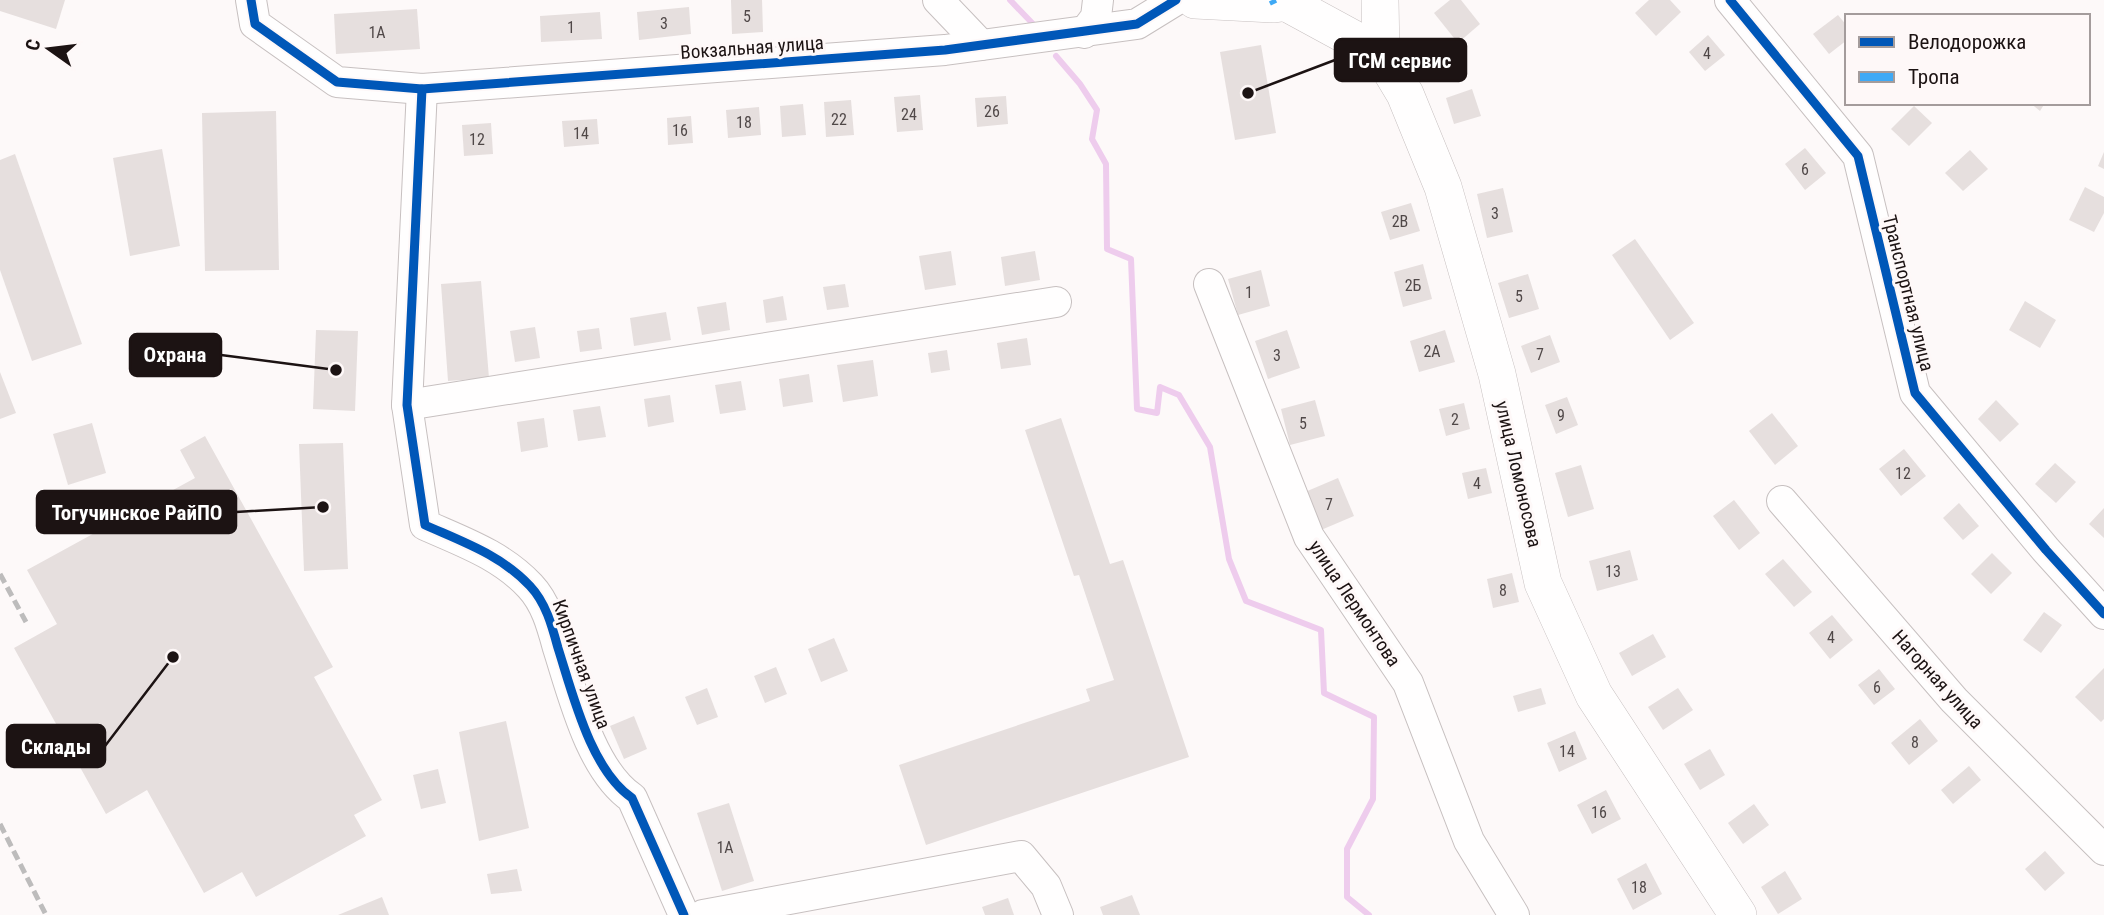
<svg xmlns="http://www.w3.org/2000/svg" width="2104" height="915" viewBox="0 0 2104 915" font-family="'Roboto Condensed',sans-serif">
<rect width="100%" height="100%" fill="#fdf9f9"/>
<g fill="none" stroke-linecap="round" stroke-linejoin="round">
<g stroke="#eecced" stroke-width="6">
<path d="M1010 0 1035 26"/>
<path d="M1056 56 1080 84 1097 110 1092 139 1106 164 1107 249 1131 259 1137 409 1157 413 1160 387 1179 395 1210 447 1229 559 1246 601 1321 630 1324 693 1374 717 1373 799 1347 849V897L1369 915"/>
</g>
</g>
<g fill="#e6dfde">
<path d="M0 0H65L56 29 0 11Z"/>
<path d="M731 0H762L763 32 732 34Z"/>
<path d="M1450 0H1461L1480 24 1458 43 1434 13Z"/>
<path d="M1649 0H1670L1681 12 1656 36 1635 13Z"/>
<path d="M689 7 691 34 639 40 637 12Z"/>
<path d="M417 9 420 49 336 54 334 14Z"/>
<path d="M600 12 602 39 541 42 540 16Z"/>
<path d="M1838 15 1847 26V40L1829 54 1813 34Z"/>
<path d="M1708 35 1725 55 1705 71 1689 52Z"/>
<path d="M1261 45 1276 133 1235 140 1220 52Z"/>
<path d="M1472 89 1481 116 1454 124 1446 98Z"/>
<path d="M920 95 923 130 897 132 894 97Z"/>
<path d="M1006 96 1008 124 977 127 975 98Z"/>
<path d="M851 100 854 135 826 137 824 102Z"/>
<path d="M2030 103H2045L2040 111Z"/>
<path d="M803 104 806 135 782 137 780 106Z"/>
<path d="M1914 106 1932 123 1909 146 1891 129Z"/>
<path d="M759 107 761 135 728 138 726 110Z"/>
<path d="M276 111 279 270 205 271 202 113Z"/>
<path d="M691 116 693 143 668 145 667 118Z"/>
<path d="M597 119 599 144 564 147 562 121Z"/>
<path d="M491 123 493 154 464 156 462 125Z"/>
<path d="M1805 148 1826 173 1805 190 1785 164Z"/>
<path d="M162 149 180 246 130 256 113 158Z"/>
<path d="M1970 150 1988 169 1963 191 1945 173Z"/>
<path d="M2104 152V169L2098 166Z"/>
<path d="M15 154 82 344 32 361 0 270V160Z"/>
<path d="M2085 187 2104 197V213L2094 232 2069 220Z"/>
<path d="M1503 188 1513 232 1487 238 1477 194Z"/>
<path d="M1411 203 1420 231 1390 240 1381 212Z"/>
<path d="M1635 239 1694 323 1670 340 1612 255Z"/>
<path d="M951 251 956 285 925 290 919 256Z"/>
<path d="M1035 251 1040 280 1005 286 1001 257Z"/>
<path d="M1423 264 1432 299 1403 307 1394 272Z"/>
<path d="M1261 270 1270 306 1238 315 1228 279Z"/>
<path d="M1528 274 1539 309 1509 318 1498 283Z"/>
<path d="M481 281 489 378 448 381 441 284Z"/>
<path d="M845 284 849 307 827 310 823 287Z"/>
<path d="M783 296 787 320 766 323 763 300Z"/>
<path d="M2025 301 2056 320 2040 348 2009 330Z"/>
<path d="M726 302 730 330 702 335 697 307Z"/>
<path d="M666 312 671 340 634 346 630 318Z"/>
<path d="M535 327 540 358 515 362 510 331Z"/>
<path d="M599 328 602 349 580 352 577 331Z"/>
<path d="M316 330 358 331 355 411 313 409Z"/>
<path d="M1287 330 1300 368 1268 379 1255 341Z"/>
<path d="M1445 330 1455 362 1419 372 1410 341Z"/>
<path d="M1550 335 1560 362 1531 373 1521 346Z"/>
<path d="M1027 338 1031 365 1001 369 997 343Z"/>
<path d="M947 350 950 370 931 373 928 353Z"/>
<path d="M873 360 878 396 843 402 837 365Z"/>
<path d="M0 372 16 413 0 419Z"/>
<path d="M809 374 813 402 783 407 779 379Z"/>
<path d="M741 381 746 410 720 414 715 385Z"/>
<path d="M670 395 674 422 648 427 644 399Z"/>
<path d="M1567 397 1578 425 1556 434 1545 405Z"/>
<path d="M1315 400 1325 436 1290 445 1281 409Z"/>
<path d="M1996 400 2019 424 2000 442 1978 419Z"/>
<path d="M1464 403 1470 429 1446 436 1439 409Z"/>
<path d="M600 406 606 437 578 441 573 410Z"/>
<path d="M1772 413 1798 446 1775 465 1749 431Z"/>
<path d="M544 418 548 447 521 452 517 422Z"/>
<path d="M1061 418 1110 564 1123 560 1189 757 926 845 899 765 1090 701 1086 689 1114 680 1079 575 1074 576 1025 430Z"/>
<path d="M92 423 106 473 68 485 53 434Z"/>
<path d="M205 436 333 667 314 677 382 800 354 815 366 836 256 897 242 872 204 893 147 790 106 814 14 648 57 624 27 570 195 478 180 450Z"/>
<path d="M343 443 348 569 304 571 299 444Z"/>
<path d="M1904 449 1926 476 1901 496 1879 469Z"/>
<path d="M2055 463 2076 482 2056 503 2035 484Z"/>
<path d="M1581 465 1594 509 1568 517 1555 473Z"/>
<path d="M1486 468 1492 493 1468 499 1462 473Z"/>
<path d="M1338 478 1354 516 1321 530 1305 492Z"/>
<path d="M1734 500 1760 533 1739 550 1713 516Z"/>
<path d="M1959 503 1979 526 1963 540 1943 518Z"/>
<path d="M2104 508V538L2089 524Z"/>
<path d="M1630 550 1638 580 1597 591 1589 561Z"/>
<path d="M1992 553 2012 573 1991 594 1971 574Z"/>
<path d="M1783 559 1812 592 1794 607 1765 574Z"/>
<path d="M1512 573 1519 602 1493 608 1487 579Z"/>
<path d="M2044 612 2062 625 2041 653 2023 640Z"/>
<path d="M1832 615 1853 640 1830 659 1809 633Z"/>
<path d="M1653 634 1666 657 1632 676 1619 653Z"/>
<path d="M834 638 848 671 821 682 808 649Z"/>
<path d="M776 667 787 694 765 703 754 676Z"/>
<path d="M2104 668V719L2101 722 2075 697Z"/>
<path d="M1879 669 1895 689 1874 705 1858 685Z"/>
<path d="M707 688 718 717 697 725 685 697Z"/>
<path d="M1541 688 1546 704 1518 712 1513 696Z"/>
<path d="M1678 688 1693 710 1663 730 1648 707Z"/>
<path d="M634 716 647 749 624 759 610 726Z"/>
<path d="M1920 719 1938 741 1909 765 1891 743Z"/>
<path d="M506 721 529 828 479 841 459 732Z"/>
<path d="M1575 731 1587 759 1559 772 1547 743Z"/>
<path d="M1710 749 1725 775 1700 790 1684 764Z"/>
<path d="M1969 766 1981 780 1953 804 1941 790Z"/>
<path d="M438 769 446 803 421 809 413 775Z"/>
<path d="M1606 790 1621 819 1592 834 1577 805Z"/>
<path d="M729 803 754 881 722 891 697 813Z"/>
<path d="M1754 804 1769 825 1743 844 1728 823Z"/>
<path d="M2045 851 2065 873 2045 891 2025 869Z"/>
<path d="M1646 863 1662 894 1633 910 1617 879Z"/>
<path d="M517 869 522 891 491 894 487 874Z"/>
<path d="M1785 871 1802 899 1778 914 1761 887Z"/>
<path d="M1132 895 1140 915H1103L1100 907Z"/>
<path d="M382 897 389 915H338Z"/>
<path d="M1008 898 1014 915H985L982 907Z"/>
</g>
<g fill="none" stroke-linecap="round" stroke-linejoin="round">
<g stroke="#c7c0c0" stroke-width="32">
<g id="minor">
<path d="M251 0 255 24 337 82 422 89 945 50 1137 24 1176 0"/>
<path d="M938 0 981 45"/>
<path d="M1730 0 1858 156 1915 393 2046 550 2104 614"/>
<path d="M1084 33 1096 17 1098 0"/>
<path d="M422 89 407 405 425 525C463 542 501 555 530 586 546 603 552 626 558 648 573 695 591 770 632 798L684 915"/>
<path d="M1209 284 1309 537 1408 683 1469 841 1514 915"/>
<path d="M407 405 1056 302"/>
<path d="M1782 501 1954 700 2104 850"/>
<path d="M703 915 1021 856 1046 886 1058 915"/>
</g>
</g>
<g stroke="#c7c0c0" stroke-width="38">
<g id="major">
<path d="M1195 0 1274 4 1302 0"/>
<path d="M1380 0 1381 54 1405 94 1443 187 1497 374 1543 583 1594 695 1738 915"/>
<path d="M1289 4 1381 54"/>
</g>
</g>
<use href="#minor" stroke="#fffefe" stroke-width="30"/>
<use href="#major" stroke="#fffefe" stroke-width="37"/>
<g stroke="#bdbcbc" stroke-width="5" stroke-dasharray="10 5" stroke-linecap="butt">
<path d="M0 574 26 622"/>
<path d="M0 824 46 915"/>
</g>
<path stroke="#3fa9f5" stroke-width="7" stroke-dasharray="14 7" stroke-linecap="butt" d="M1272 0 1274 4"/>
<g stroke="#fef8f8" stroke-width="13">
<g id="cycleway">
<path d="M251 0 255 24 337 82 422 89 945 50 1137 24 1176 0"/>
<path d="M1730 0 1858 156 1915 393 2046 550 2104 614"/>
<path d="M422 89 407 405 425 525C463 542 501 555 530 586 546 603 552 626 558 648 573 695 591 770 632 798L684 915"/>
</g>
</g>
<use href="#cycleway" stroke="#0057b8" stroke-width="9"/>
</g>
<g text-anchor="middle" stroke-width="6" stroke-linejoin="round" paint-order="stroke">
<g font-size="16" fill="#504848">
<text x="747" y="22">5</text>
<text x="664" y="29">3</text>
<text x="571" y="33">1</text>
<text x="377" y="38">1А</text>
<text x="1707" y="59">4</text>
<text x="992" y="117">26</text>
<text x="909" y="120">24</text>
<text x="839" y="125">22</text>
<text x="744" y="128">18</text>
<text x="680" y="136">16</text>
<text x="581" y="139">14</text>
<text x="477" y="145">12</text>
<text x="1805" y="175">6</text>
<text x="1495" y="219">3</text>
<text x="1400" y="227">2В</text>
<text x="1413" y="291">2Б</text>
<text x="1249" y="298">1</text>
<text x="1519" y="302">5</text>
<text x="1432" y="357">2А</text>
<text x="1540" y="360">7</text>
<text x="1277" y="361">3</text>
<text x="1561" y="421">9</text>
<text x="1455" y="425">2</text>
<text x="1303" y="429">5</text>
<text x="1903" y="479">12</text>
<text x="1477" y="489">4</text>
<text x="1329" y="510">7</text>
<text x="1613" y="577">13</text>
<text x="1503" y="596">8</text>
<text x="1831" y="643">4</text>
<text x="1877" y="693">6</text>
<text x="1915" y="748">8</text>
<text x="1567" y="757">14</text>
<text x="1599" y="818">16</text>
<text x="725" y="853">1А</text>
<text x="1639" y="893">18</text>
</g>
<g font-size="19" fill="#1c1313" stroke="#fef8f8">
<text transform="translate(752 47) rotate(-4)" y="7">Вокзальная улица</text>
<text transform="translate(1909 293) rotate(76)" y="7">Транспортная улица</text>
<text transform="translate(1519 474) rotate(77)" y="7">улица Ломоносова</text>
<text transform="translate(1355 603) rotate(56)" y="7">улица Лермонтова</text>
<text transform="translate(582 664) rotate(70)" y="7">Кирпичная улица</text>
<text transform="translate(1938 679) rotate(48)" y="7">Нагорная улица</text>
</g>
</g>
<path fill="none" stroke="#1c1313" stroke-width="2.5" d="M1248 93L1335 60M336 370L221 355M323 507L236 512M173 657L105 746"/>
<g fill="#1c1313" stroke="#fef8f8" stroke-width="2.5">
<circle cx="1248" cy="93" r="7"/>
<circle cx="336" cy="370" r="7"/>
<circle cx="323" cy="507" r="7"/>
<circle cx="173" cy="657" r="7"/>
</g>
<g fill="#1c1313" stroke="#1c1313" stroke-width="2.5">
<rect x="1335" y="39" width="131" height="42" rx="7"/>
<rect x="130" y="334" width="91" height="42" rx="7"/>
<rect x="37" y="491" width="199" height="42" rx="7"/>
<rect x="7" y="725" width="98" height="42" rx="7"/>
</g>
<g font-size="21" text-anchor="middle" font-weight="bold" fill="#fff">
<text x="1400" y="68">ГСМ сервис</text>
<text x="175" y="362">Охрана</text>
<text x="137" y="520">Тогучинское РайПО</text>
<text x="56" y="754">Склады</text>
</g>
<rect x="1845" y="14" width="245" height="91" fill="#fef8f8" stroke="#a49c9c" stroke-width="2"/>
<rect x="1859" y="37" width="35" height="10" fill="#0057b8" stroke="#a49c9c" stroke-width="2"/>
<text x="1908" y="49" font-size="21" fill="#1c1313">Велодорожка</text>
<rect x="1859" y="72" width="35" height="10" fill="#3fa9f5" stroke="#a49c9c" stroke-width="2"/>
<text x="1908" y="84" font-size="21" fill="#1c1313">Тропа</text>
<g transform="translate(49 49) rotate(284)" stroke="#fef8f8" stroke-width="5" paint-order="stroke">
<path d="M0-5L12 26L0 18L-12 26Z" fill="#1c1313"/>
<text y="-10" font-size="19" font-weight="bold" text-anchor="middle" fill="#1c1313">С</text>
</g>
</svg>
